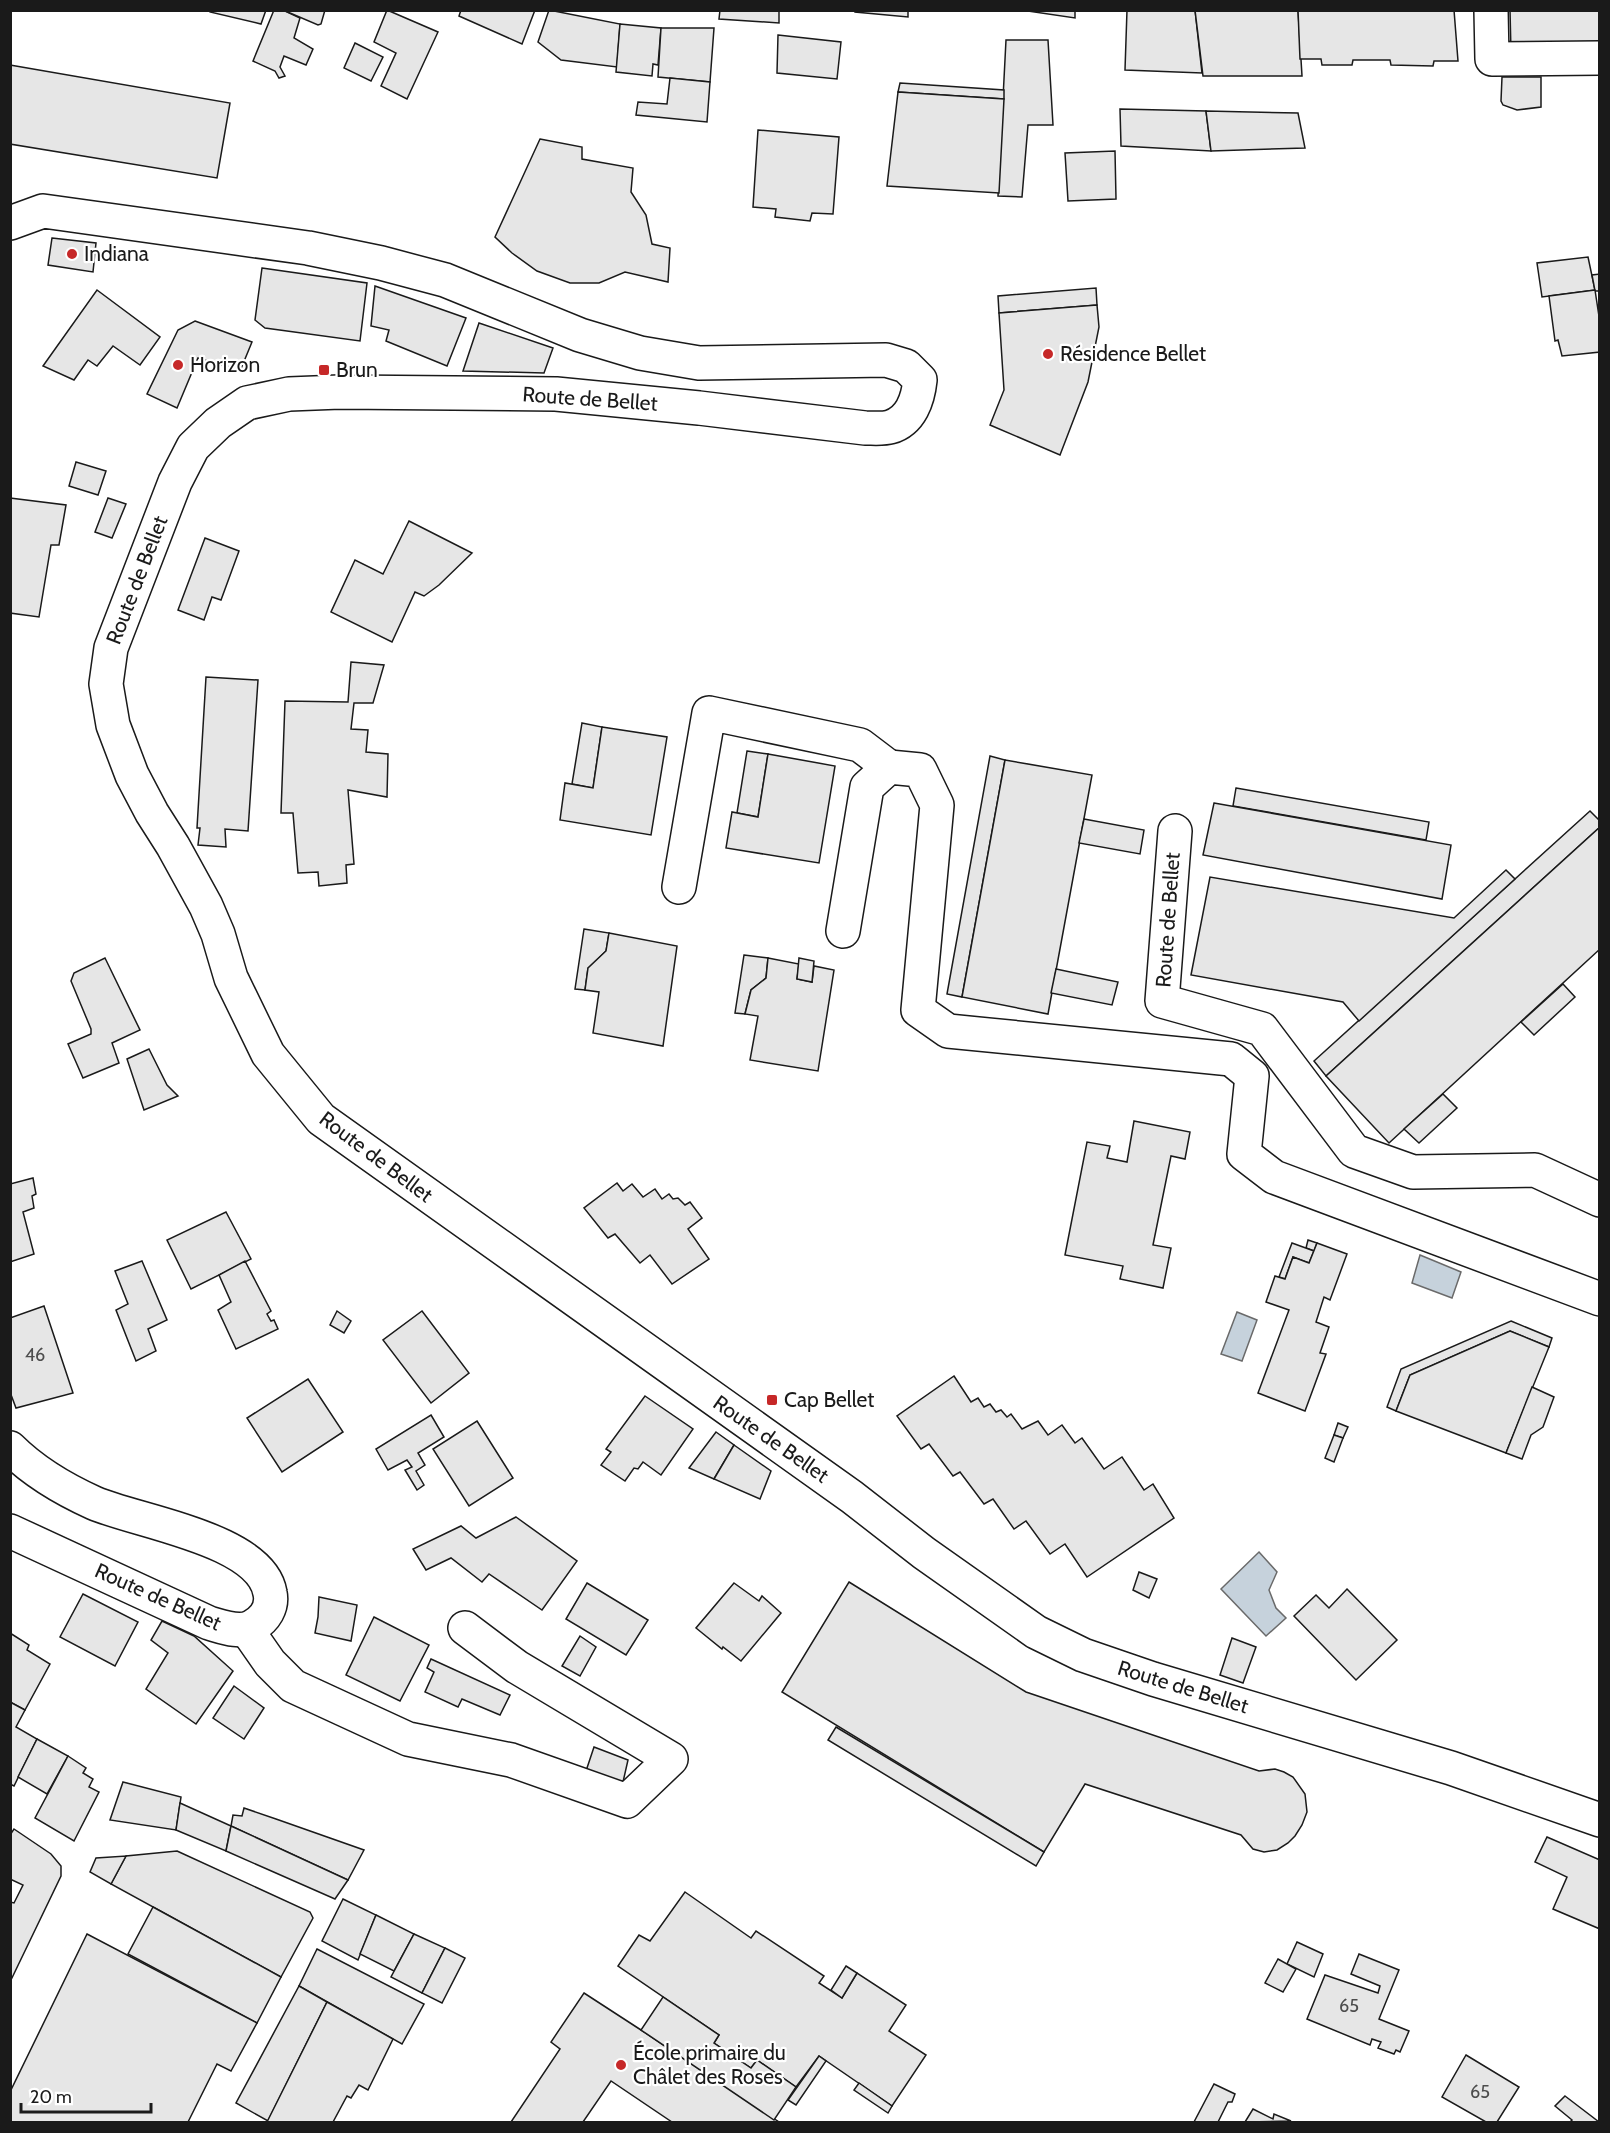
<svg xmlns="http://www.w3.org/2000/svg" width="1610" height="2133" viewBox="0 0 1610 2133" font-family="Cabin,sans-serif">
<rect width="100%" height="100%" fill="#fff"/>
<g fill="#c6d2dc" stroke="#6a6a6a" stroke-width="1.5">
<path d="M1420 1255 1461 1272 1452 1298 1412 1283Z"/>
<path d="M1237 1312 1257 1320 1242 1361 1221 1354Z"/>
<path d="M1259 1552 1277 1572 1269 1590 1276 1608 1286 1618 1266 1636 1221 1589Z"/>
</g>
<g fill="#e6e6e6" stroke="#1a1a1a" stroke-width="1.5">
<path d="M210 10H266L261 24 210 12Z"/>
<path d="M274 10H283L300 18 294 38 313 49 306 65 284 56 280 67 285 76 279 78 275 71 253 61Z"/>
<path d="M283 10H325L321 24 318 25Z"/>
<path d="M387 10 438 32 407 99 381 86 396 53 374 42Z"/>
<path d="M461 10H535L522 44 459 16Z"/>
<path d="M549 10 620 24 617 67 561 60 538 42Z"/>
<path d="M720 10H779V23L719 19Z"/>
<path d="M855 10H908V17L855 12Z"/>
<path d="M1021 10H1075V18Z"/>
<path d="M1127 10H1195L1202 73 1125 70Z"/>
<path d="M1195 10H1298L1302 76H1203Z"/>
<path d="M1298 10H1454L1458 61H1434L1433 66 1391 65 1390 60H1353L1352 65H1322L1321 59H1300Z"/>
<path d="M1510 10H1600V42L1511 52Z"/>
<path d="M620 24 661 28 658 65 653 64 652 76 616 72Z"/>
<path d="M661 28H714L710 82 658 77Z"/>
<path d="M778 35 841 42 837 79 777 73Z"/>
<path d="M1006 40H1048L1053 125H1028L1022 197 998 196Z"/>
<path d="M355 43 383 57 371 81 344 68Z"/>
<path d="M10 65 230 103 217 178 10 144Z"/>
<path d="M1502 77H1541V107L1517 110 1503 105 1501 101Z"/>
<path d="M670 78 710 82 707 122 636 115 638 102 667 104Z"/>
<path d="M900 83 1004 90V99L898 92Z"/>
<path d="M898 92 1004 99 999 193 887 186Z"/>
<path d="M1120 109 1206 111 1211 151 1121 146Z"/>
<path d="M1206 111 1298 113 1305 148 1211 151Z"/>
<path d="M758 130 839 137 833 214 812 213 810 221 775 217 776 209 753 207Z"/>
<path d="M540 139 582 147V159L633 168 631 192 646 215 652 244 670 248 668 282 625 272 599 283H570L537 271 512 253 495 237Z"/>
<path d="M1115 151 1116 199 1068 201 1065 153Z"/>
<path d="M52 238 96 243 93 272 48 265Z"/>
<path d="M1588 257 1595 290 1542 297 1537 263Z"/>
<path d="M262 268 367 283 360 341 265 328 255 320Z"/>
<path d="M1600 274V291H1595L1592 275Z"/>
<path d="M375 286 466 318 447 366 386 341 389 330 371 326Z"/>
<path d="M1096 288 1097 305 999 313 998 296Z"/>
<path d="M97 290 160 337 140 365 113 346 97 366 88 360 74 380 43 366Z"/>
<path d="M1595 290 1600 323V352L1562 356 1558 340 1555 341 1549 296Z"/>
<path d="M1097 305 1099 327 1088 382 1060 455 990 425 1004 390 999 313Z"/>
<path d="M195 321 252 342 240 371 198 358 177 408 147 394 178 330Z"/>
<path d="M479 323 553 348 544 373 463 371Z"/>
<path d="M76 462 106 471 98 495 69 486Z"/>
<path d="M10 498 66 505 59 545H51L39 617 10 613Z"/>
<path d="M108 498 126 504 112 538 95 532Z"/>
<path d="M409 521 472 553 439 585 424 596 415 592 392 642 331 612 355 560 383 574Z"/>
<path d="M205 538 239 551 221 600 212 597 204 620 178 610Z"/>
<path d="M351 662 384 665 373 703H354L351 729 368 730 366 752 388 754 387 797 348 790 354 864 346 865 347 883 319 886 318 872 298 873 293 813H281L285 701 348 702Z"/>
<path d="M206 677 258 680 248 831 225 829 226 847 198 845 200 828H197Z"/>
<path d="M582 723 602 727 593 788 572 784Z"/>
<path d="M602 727 667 737 651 835 560 820 565 783 593 788Z"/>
<path d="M747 751 768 754 758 817 737 813Z"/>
<path d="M768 754 835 766 819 863 726 848 732 812 758 817Z"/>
<path d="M990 756 1005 760 962 997 947 994Z"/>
<path d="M1005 760 1092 775 1048 1014 962 997Z"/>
<path d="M1236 788 1429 822 1426 840 1233 806Z"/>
<path d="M1214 803 1451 845 1442 899 1203 855Z"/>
<path d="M1590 811 1600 821V827L1326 1076 1314 1061Z"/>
<path d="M1084 819 1144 830 1140 854 1079 843Z"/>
<path d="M1600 827V949L1389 1143 1326 1076Z"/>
<path d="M1506 870 1515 879 1359 1021 1343 1002 1191 975 1210 877 1454 918Z"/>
<path d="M584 929 609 933 606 951 588 968 585 990 575 989Z"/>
<path d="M609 933 677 946 663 1046 593 1033 599 992 585 990 588 968 606 951Z"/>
<path d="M744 955 768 958 766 978 751 990 745 1014 735 1013Z"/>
<path d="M105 958 140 1030 112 1043 119 1063 83 1078 68 1044 91 1034V1029L71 981 74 973Z"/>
<path d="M768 958 799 964 797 979 812 982 814 966 834 970 818 1071 750 1060 758 1016 745 1014 751 990 766 978Z"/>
<path d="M799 958 814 961 812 982 797 979Z"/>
<path d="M1056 969 1118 982 1112 1005 1051 993Z"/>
<path d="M1563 984 1575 997 1534 1035 1521 1022Z"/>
<path d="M149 1049 167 1085 178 1096 144 1110 127 1059Z"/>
<path d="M1443 1094 1457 1108 1419 1143 1404 1129Z"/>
<path d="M1134 1121 1190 1132 1185 1159 1171 1156 1153 1245 1171 1248 1163 1288 1120 1279 1123 1266 1065 1255 1087 1142 1110 1146 1107 1158 1127 1162Z"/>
<path d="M33 1178 36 1194 32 1196 34 1208 23 1212 34 1254 10 1262V1184Z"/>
<path d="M617 1183 623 1191 632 1184 643 1197 655 1189 662 1199 669 1194 673 1199 678 1198 685 1205 690 1202 702 1218 688 1229 709 1259 672 1284 650 1255 640 1263 615 1234 608 1238 584 1208Z"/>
<path d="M226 1212 251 1259 191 1289 167 1240Z"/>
<path d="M1308 1240 1317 1243 1314 1251 1306 1248Z"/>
<path d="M1292 1243 1314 1251 1309 1263 1293 1257 1285 1279 1279 1277Z"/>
<path d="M1317 1243 1347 1254 1330 1300 1324 1297 1316 1322 1329 1327 1320 1353 1326 1354 1305 1411 1258 1393 1289 1310 1266 1302 1275 1276 1285 1279 1293 1257 1309 1263Z"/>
<path d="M142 1261 167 1320 148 1329 156 1351 136 1361 116 1310 128 1304 115 1271Z"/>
<path d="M245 1261 271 1311 267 1314 271 1321 274 1320 278 1329 236 1349 218 1310 231 1302 219 1275Z"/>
<path d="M44 1306 73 1393 16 1408 10 1392V1318Z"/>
<path d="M337 1311 351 1321 344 1333 330 1325Z"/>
<path d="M422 1311 469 1373 431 1403 383 1340Z"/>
<path d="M1511 1321 1552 1338 1549 1347 1510 1331 1410 1375 1396 1411 1387 1407 1401 1369Z"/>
<path d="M1510 1331 1549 1347 1506 1453 1396 1411 1410 1375Z"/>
<path d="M954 1376 971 1402 978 1398 984 1407 990 1404 996 1412 1001 1410 1007 1417 1011 1414 1022 1429 1038 1421 1048 1435 1062 1425 1075 1443 1082 1438 1104 1469 1122 1457 1144 1490 1153 1484 1174 1518 1087 1577 1065 1544 1050 1554 1026 1521 1014 1529 993 1499 984 1504 960 1472 953 1476 929 1444 921 1449 897 1416Z"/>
<path d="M308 1379 343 1432 282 1472 247 1418Z"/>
<path d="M1532 1387 1554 1397 1543 1427 1531 1435 1522 1459 1506 1453Z"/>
<path d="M645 1396 693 1429 661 1475 643 1462 638 1469 634 1468 625 1481 601 1465 611 1452 606 1449Z"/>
<path d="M431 1415 444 1437 418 1453 425 1465 416 1471 424 1485 417 1490 405 1470 412 1467 407 1460 388 1470 376 1449Z"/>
<path d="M477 1421 513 1478 469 1506 433 1449Z"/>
<path d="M1338 1423 1348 1427 1343 1438 1334 1435Z"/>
<path d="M716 1432 734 1445 714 1479 689 1468Z"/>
<path d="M1334 1435 1343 1438 1334 1462 1325 1458Z"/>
<path d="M734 1445 771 1471 760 1499 714 1479Z"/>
<path d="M516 1517 577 1561 542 1610 489 1574 482 1582 451 1558 426 1570 413 1549 461 1526 476 1538Z"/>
<path d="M1139 1572 1157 1579 1149 1598 1133 1590Z"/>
<path d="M849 1582 1026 1692 1259 1771 1275 1769 1284 1772 1293 1777 1305 1794 1307 1812 1302 1825 1295 1836 1288 1843 1277 1850 1264 1852 1253 1849 1241 1835 1085 1784 1044 1852 782 1692Z"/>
<path d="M587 1583 648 1620 626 1655 566 1619Z"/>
<path d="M734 1583 759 1601 762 1596 781 1613 741 1661 723 1647 722 1649 696 1628Z"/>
<path d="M1347 1589 1397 1640 1356 1680 1294 1616 1316 1595 1329 1608Z"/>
<path d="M83 1594 138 1622 115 1666 60 1637Z"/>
<path d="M319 1597 357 1605 351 1641 315 1633 318 1617Z"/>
<path d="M374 1617 429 1645 400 1701 346 1675Z"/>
<path d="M162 1621 194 1636 233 1671 196 1724 146 1689 168 1653 151 1640Z"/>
<path d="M10 1633 29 1645 27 1650 50 1664 25 1710 10 1702Z"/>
<path d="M580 1636 596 1647 580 1676 562 1666Z"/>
<path d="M1232 1638 1256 1647 1243 1683 1220 1675Z"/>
<path d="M431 1659 510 1695 500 1715 462 1699 458 1707 425 1692 434 1672 427 1668Z"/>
<path d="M234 1686 264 1708 244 1739 213 1718Z"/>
<path d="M10 1702 25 1710 16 1727 37 1739 14 1786 10 1784Z"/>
<path d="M836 1727 1044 1852 1036 1866 828 1740Z"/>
<path d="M37 1739 68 1756 47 1794 18 1777Z"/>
<path d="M594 1747 628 1760 623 1782 586 1771Z"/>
<path d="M68 1756 86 1768 83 1773 93 1779 89 1787 99 1792 74 1841 35 1818Z"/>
<path d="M123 1782 181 1797 176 1830 110 1820Z"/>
<path d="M180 1803 231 1826 226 1851 176 1830Z"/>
<path d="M244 1808 276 1819 364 1850 348 1880 231 1826 233 1815 242 1816Z"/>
<path d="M231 1826 348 1880 335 1899 226 1851Z"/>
<path d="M14 1829 51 1854 61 1866V1876L10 1982V1902L14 1903 23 1885 10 1879V1835Z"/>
<path d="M1547 1837 1600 1860V1929L1553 1909 1567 1877 1535 1862Z"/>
<path d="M177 1851 310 1912 313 1918 281 1977 111 1884 126 1856Z"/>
<path d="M126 1856 111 1884 90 1872 96 1858Z"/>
<path d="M685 1892 751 1938 756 1931 824 1976 819 1983 842 1998 857 1973 906 2005 889 2031 926 2055 892 2106 819 2056 796 2087 757 2060 751 2068 714 2043 719 2035 618 1966 639 1935 650 1941Z"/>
<path d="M343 1899 376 1915 358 1960 322 1941Z"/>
<path d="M153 1907 281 1977 257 2023 128 1954Z"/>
<path d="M376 1915 414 1934 394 1971 360 1954Z"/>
<path d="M87 1934 257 2023 231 2071 217 2064 188 2122H10V2092Z"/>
<path d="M414 1934 445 1948 422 1993 391 1977Z"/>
<path d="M1297 1942 1323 1954 1314 1977 1287 1964Z"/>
<path d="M445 1948 465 1958 442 2003 422 1993Z"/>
<path d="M317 1949 424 2004 402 2044 299 1986Z"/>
<path d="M1359 1954 1399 1970 1379 2019 1409 2031 1400 2052 1396 2050 1394 2054 1378 2048 1381 2042 1372 2039 1370 2045 1307 2019 1325 1975 1378 1993 1380 1986 1351 1974Z"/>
<path d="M1278 1959 1296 1969 1283 1992 1265 1983Z"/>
<path d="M846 1966 857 1973 842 1998 831 1990Z"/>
<path d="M299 1986 327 2002 268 2121 236 2103Z"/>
<path d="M584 1993 641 2030 779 2122H672L611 2081 583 2122H511L560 2049 551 2042Z"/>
<path d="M663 1997 719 2035 714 2043 751 2068 757 2060 796 2087 774 2120 641 2030Z"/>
<path d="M327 2002 393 2039 368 2090 359 2085 351 2098 347 2096 333 2122H267Z"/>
<path d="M1466 2055 1519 2087 1497 2122H1486L1442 2097Z"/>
<path d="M819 2056 826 2061 796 2105 788 2100Z"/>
<path d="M859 2083 892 2106 888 2113 854 2090Z"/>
<path d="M1214 2084 1235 2094 1232 2102H1228L1218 2122H1194Z"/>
<path d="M1565 2096 1599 2122H1570L1572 2120 1555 2106Z"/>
<path d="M1253 2109 1273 2119 1274 2114 1291 2121 1245 2122Z"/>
</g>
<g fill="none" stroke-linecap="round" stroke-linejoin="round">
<g stroke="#1a1a1a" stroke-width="36">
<g id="minor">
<path d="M1491 10 1492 59 1600 58"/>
<path d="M10 223 43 211 308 248 381 263 445 280 580 335 640 353 699 363 886 360 906 366 920 380C918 399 911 421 890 427 883 429 873 428 865 428L699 408 556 394 340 392 289 394 247 403 218 423 193 447 175 482 111 648 106 684 113 725 132 775 152 813 173 846 206 906 218 934 231 978 268 1054 321 1119 852 1497 924 1553 1036 1632 1083 1655 1153 1679 1451 1768 1600 1820"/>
<path d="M1175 831 1162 1001 1262 1029 1354 1151 1413 1172 1535 1170 1600 1200"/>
<path d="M679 887 709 713 860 745 889 767"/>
<path d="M843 931 867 787 889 767 920 770 937 805 918 1010 948 1031 1231 1059 1252 1076 1244 1154 1274 1177 1600 1299"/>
<path d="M10 1448C34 1472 63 1489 94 1503 138 1522 261 1539 270 1593 273 1607 265 1619 253 1626 240 1634 223 1627 209 1623L10 1531"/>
<path d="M247 1630 270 1663 293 1686 408 1739 511 1760 627 1801 671 1759 517 1667 465 1628"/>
</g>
</g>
<use href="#minor" stroke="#fff" stroke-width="33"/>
</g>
<g fill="#c62828" stroke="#fff" stroke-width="2">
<circle cx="72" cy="254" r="6"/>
<circle cx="1048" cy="354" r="6"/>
<circle cx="178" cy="365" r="6"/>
<rect x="318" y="364" width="12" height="12" rx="3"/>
<rect x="766" y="1394" width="12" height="12" rx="3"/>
<circle cx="621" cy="2065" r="6"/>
</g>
<g text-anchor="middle" stroke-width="4.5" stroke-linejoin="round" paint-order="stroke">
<g font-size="18" fill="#4d4d4d">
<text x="35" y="1361">46</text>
<text x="1349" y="2012">65</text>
<text x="1480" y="2098">65</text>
</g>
<g font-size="21" fill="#1a1a1a" stroke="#fff" text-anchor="start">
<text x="84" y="261">Indiana</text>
<text x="1060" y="361">Résidence Bellet</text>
<text x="190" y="372">Horizon</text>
<text x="336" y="377">Brun</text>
<text x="784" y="1407">Cap Bellet</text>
<text x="633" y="2060">École primaire du<tspan x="633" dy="24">Châlet des Roses</tspan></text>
</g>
<g font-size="21" fill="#1a1a1a" stroke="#fff">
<text transform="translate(590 399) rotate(4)" y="7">Route de Bellet</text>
<text transform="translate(137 580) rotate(-69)" y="7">Route de Bellet</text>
<text transform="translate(1168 920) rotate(-86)" y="7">Route de Bellet</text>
<text transform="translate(376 1157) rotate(37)" y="7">Route de Bellet</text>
<text transform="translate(771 1439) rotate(35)" y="7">Route de Bellet</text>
<text transform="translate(158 1597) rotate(24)" y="7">Route de Bellet</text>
<text transform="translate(1183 1687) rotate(17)" y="7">Route de Bellet</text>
</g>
</g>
<rect width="1610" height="2133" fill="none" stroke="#1a1a1a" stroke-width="24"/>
<path d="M21 2103v9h130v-9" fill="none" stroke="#1a1a1a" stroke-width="3"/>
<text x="30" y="2103" font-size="18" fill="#1a1a1a" stroke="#ffffff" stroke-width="4.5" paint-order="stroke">20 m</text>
</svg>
